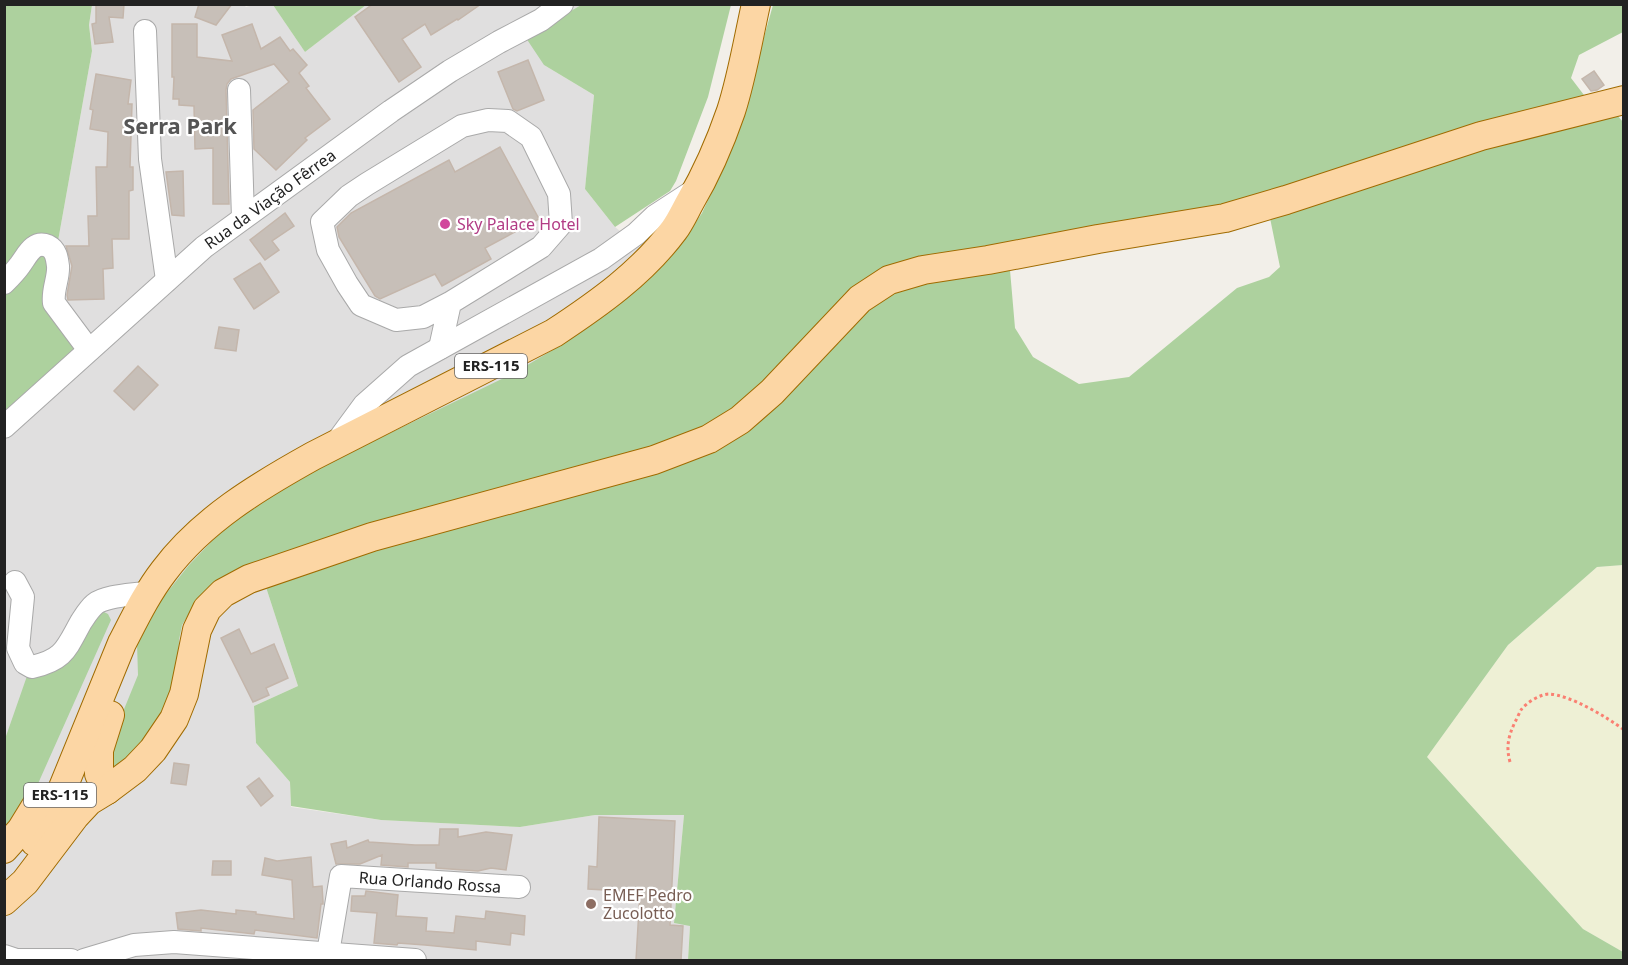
<svg xmlns="http://www.w3.org/2000/svg" width="1628" height="965" viewBox="0 0 1628 965" font-family="'Noto Sans',sans-serif">
<rect width="100%" height="100%" fill="#f2efe9"/>
<path fill="#e0dfdf" d="M243 4 246 7 253 5H273L305 52 366 5H581L567 14 544 65 594 95 585 189 615 227 804 379 264 581 298 686 254 706 256 743 290 782 291 807 381 820 520 827 595 815H684L674 923 690 925 688 960H5V428L60 303 58 241 92 51 89 25 92 5Z"/>
<path fill="#eef0d5" d="M1623 565V952L1583 929 1427 757 1508 645 1597 567Z"/>
<g fill="#add19e">
<path d="M5 5H92L89 25 92 51 58 241 5 273Z"/>
<path d="M273 5H366L305 52Z"/>
<path d="M581 5H731L708 97 676 181 670 191 615 227 585 189 594 95 544 65 526 38Z"/>
<path d="M773 5H1623V32L1579 55 1571 78 1587 99 1259 199 929 257 704 430 194 606 182 625 179 640 177 690 168 717 111 774 109 746 138 675 137 643 161 600 189 565 214 539 235 520 257 504 328 463 514 373 556 348 596 322 624 300 679 247 702 213 721 172 738 130Z"/>
<path d="M1617 115 1623 122V565L1597 567 1508 645 1427 757 1583 929 1623 952V960H688L690 926 674 923 684 815H595L520 827 381 820 291 806 290 782 256 743 254 706 298 686 264 581 707 451 862 314 897 290 913 285 1010 270 1015 328 1033 357 1079 384 1129 377 1237 288 1269 277 1280 267 1270 218 1447 159Z"/>
<path d="M44 251 54 270 81 347 5 416V292Z"/>
<path d="M102 611 108 614 111 620 20 824 5 844V739L27 676 38 677 51 673 92 616Z"/>
</g>
<g fill="#c7bfb8" stroke="#c4b6ab" stroke-width="1.5">
<path d="M96 4H124L123 18 109 17 113 42 95 44 92 24 96 23Z"/>
<path d="M199 4H232L216 25 195 17Z"/>
<path d="M373 4H481L458 20 457 19 431 35 425 24 402 39 421 67 399 82 355 17Z"/>
<path d="M172 24H197V57L232 61 222 35 252 24 261 49 280 37 290 51 293 49 307 65 299 73 309 86 306 88 330 119 305 138 307 140 276 170 254 149 253 110 289 82 274 64 231 79 227 84 226 90 229 204H213V148L195 149 194 106 179 105V99H173L174 77H172Z"/>
<path d="M528 60 544 100 517 111 513 109 498 72Z"/>
<path d="M1594 71 1604 85 1597 90 1591 91 1582 79Z"/>
<path d="M96 74 131 80 128 104H132L130 167H133V190L129 191V239H112L113 268 103 269 104 299 68 300 67 295 72 266 66 246H89L88 216H97L96 167H107L108 132 90 129 93 110 90 109Z"/>
<path d="M500 147 539 219 485 248 491 259 442 286 435 274 380 299 375 296 339 237 337 227 351 213 449 160 455 172Z"/>
<path d="M183 171 184 216 172 215 166 172Z"/>
<path d="M285 213 294 226 272 241 279 250 265 260 250 240Z"/>
<path d="M260 263 279 292 254 309 234 279Z"/>
<path d="M219 327 239 330 236 351 215 348Z"/>
<path d="M138 366 158 385 134 410 114 391Z"/>
<path d="M239 629 251 654 274 644 288 678 266 688 269 695 253 702 221 638Z"/>
<path d="M174 763 189 765 186 785 171 783Z"/>
<path d="M259 778 273 796 261 806 247 787Z"/>
<path d="M599 817 675 821 670 925 683 926 681 960H636L640 892 588 889 589 866 597 867Z"/>
<path d="M440 829H458V837L486 832 512 835 506 870 491 868 478 871 436 868V863H408V867L381 865 382 855 360 864H336L331 844 346 841 347 848 368 840 369 842 415 845H439Z"/>
<path d="M311 857 313 887 322 886 323 902V904H321L317 938 255 930 254 934 201 928V931L178 929 176 913 201 910 236 914V910L256 912V914L294 919 292 880 262 875 265 858 277 861Z"/>
<path d="M213 861H231V875H212Z"/>
<path d="M366 891 398 895 396 916 427 918 426 931 454 933 456 916 485 919 486 911 525 916 524 935 511 933 510 945 476 941V950L425 945 398 943 397 945 374 943 377 913 351 911 352 896H365Z"/>
</g>
<g fill="none" stroke-linecap="round" stroke-linejoin="round">
<g stroke="#a9a9a9" stroke-width="24">
<g id="minor">
<path d="M145 31 150 159 167 280"/>
<path d="M239 90 243 218"/>
<path d="M4 283C10 277 15 272 20 265 27 256 33 240 48 246 56 250 57 258 58 266 59 278 52 290 54 303L89 350"/>
<path d="M440 348 450 303 541 247 561 224 559 194 531 137 508 121 488 120 462 126 367 184 349 196 322 222 328 250 347 284 361 305 396 320 423 317 450 303"/>
<path d="M4 427 204 247 391 111 450 71 499 42 541 20 562 4"/>
<path d="M336 443 364 405 408 366 601 259 636 234 655 216 698 188"/>
<path d="M15 582 23 597 18 648 25 663 32 667C64 660 66 649 81 622 85 616 89 609 95 604 107 595 134 595 149 592"/>
<path d="M328 953 341 876 519 887"/>
<path d="M4 956 16 960H71"/>
<path d="M84 960 134 945 174 942 415 960"/>
</g>
</g>
<g stroke="#a06b00" stroke-width="30">
<g id="major">
<path d="M107 790 99 774V750L110 715"/>
<path d="M35 842 53 812 122 643C135 618 147 593 164 571 202 520 259 486 313 456L554 333C598 304 642 273 674 230 680 222 685 211 690 202 707 173 720 143 731 111 742 77 748 40 756 4"/>
<path d="M4 849 21 830 37 804"/>
<path d="M4 901 25 882 75 816 89 801 107 790 135 769 153 750 174 719 184 694 197 630 207 609 223 593 249 579 372 537 654 460 709 439 740 420 772 392 860 299 889 280 923 270 988 260 1098 239 1225 218 1286 200 1481 136 1624 100"/>
</g>
</g>
<path stroke="#fa8072" stroke-width="3" stroke-dasharray="3 3" stroke-linecap="butt" d="M1510 762C1506 747 1508 737 1515 722 1517 719 1519 713 1521 710 1526 703 1540 694 1549 694 1570 695 1607 717 1624 730"/>
<use href="#minor" stroke="#fff" stroke-width="22"/>
<use href="#major" stroke="#fcd6a4" stroke-width="28"/>
</g>
<circle fill="#d1479c" stroke="#fff" stroke-width="2" cx="445" cy="224" r="6"/>
<circle fill="#8d6e63" stroke="#fff" stroke-width="2" cx="591" cy="904" r="6"/>
<g text-anchor="middle" stroke-width="4.5" stroke-linejoin="round" paint-order="stroke">
<g fill="#fff" stroke="#646464" stroke-width="1.5">
<rect x="455" y="354" width="72" height="24" rx="4.5"/>
<rect x="24" y="783" width="72" height="24" rx="4.5"/>
</g>
<g font-size="15" font-weight="bold" fill="#222">
<text x="491" y="371">ERS-115</text>
<text x="60" y="800">ERS-115</text>
</g>
<g font-size="16" fill="#222" stroke="#fff">
<text transform="translate(270 199) rotate(-36)" y="6">Rua da Viação Fêrrea</text>
<text transform="translate(430 882) rotate(4)" y="6">Rua Orlando Rossa</text>
</g>
<g font-size="16" fill="#b23c85" stroke="#fff" text-anchor="start">
<text x="457" y="230">Sky Palace Hotel</text>
</g>
<g font-size="16" fill="#785e54" stroke="#fff" text-anchor="start">
<text x="603" y="901">EMEF Pedro<tspan x="603" dy="18">Zucolotto</tspan></text>
</g>
<g font-size="22" font-weight="bold" fill="#555" stroke="#fff">
<text x="180" y="134">Serra Park</text>
</g>
</g>
<rect width="1628" height="965" fill="none" stroke="#222222" stroke-width="12"/>
</svg>
